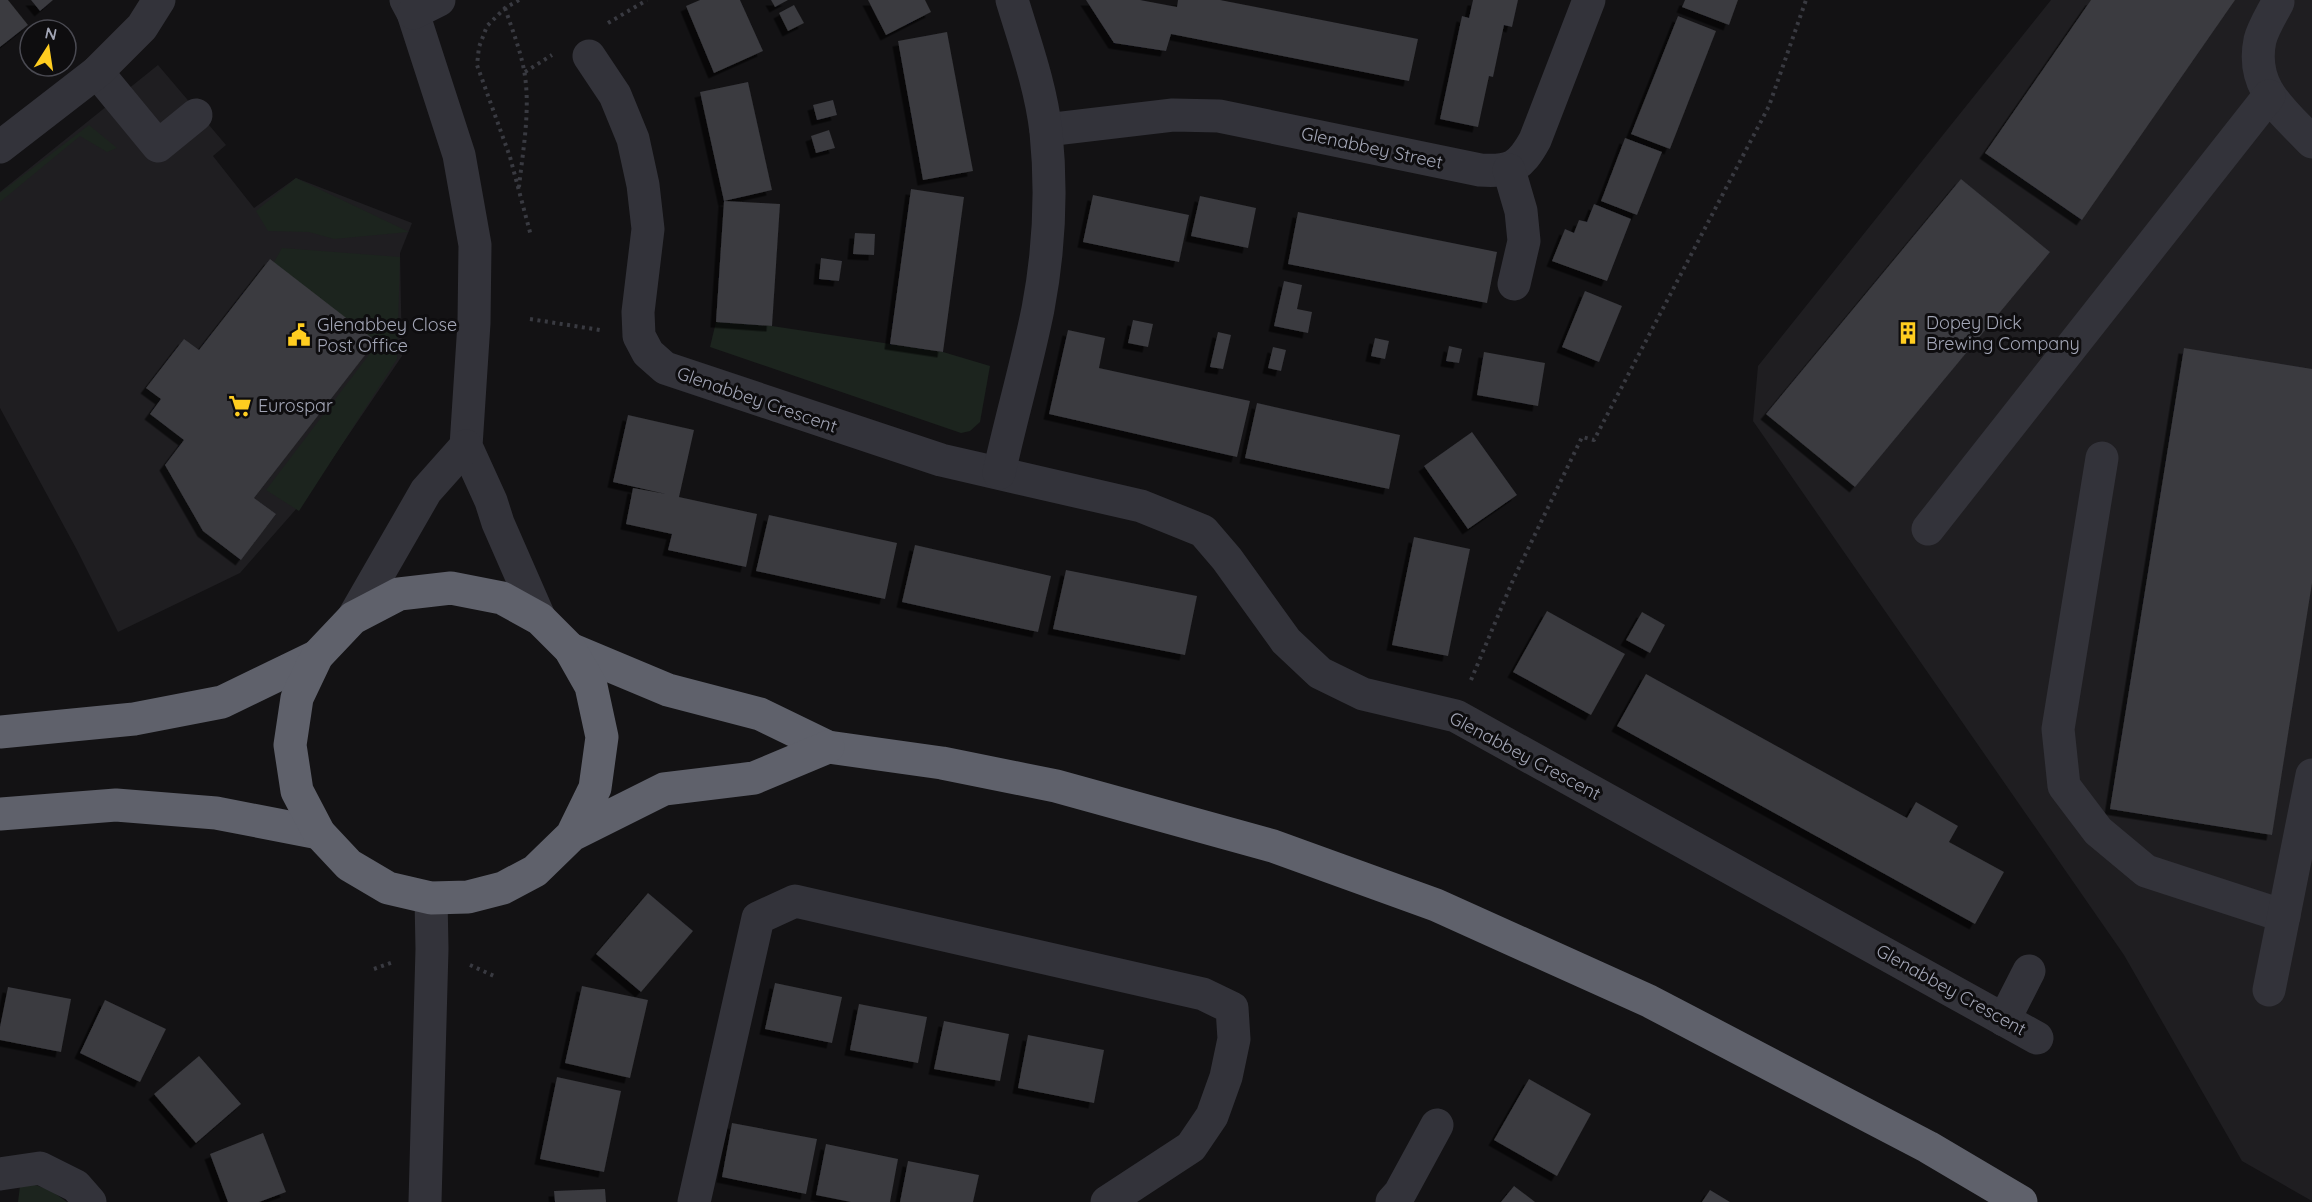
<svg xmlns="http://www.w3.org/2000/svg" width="2312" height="1202" viewBox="0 0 2312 1202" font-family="Quicksand,sans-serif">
<defs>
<filter id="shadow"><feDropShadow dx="-5.5" dy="5.5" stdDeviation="0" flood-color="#0009"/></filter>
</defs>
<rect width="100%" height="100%" fill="#131214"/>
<g fill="#1f1e21">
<path d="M2051 0H2312V1201L2242 1161 2124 955 1753 421 1758 366Z"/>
<path d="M158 65 226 145 213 156 254 208 296 178 412 223 400 253 402 356 305 499 240 573 118 632 77 550 0 408V192Z"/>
</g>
<g fill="#1c241e">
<path d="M89 125 117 148 107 152 80 136 0 202V193Z"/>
<path d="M296 178 409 232 334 239 309 232 268 231 256 211Z"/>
<path d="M282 248 400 257 397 359 299 511 266 490 378 343 273 264Z"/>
<path d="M716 322 772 326 943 352 990 366 980 422 970 431 961 433 710 347Z"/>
<path d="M32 1184 50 1190 67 1202H18L20 1186Z"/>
</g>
<g fill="#3a3a3f" filter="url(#shadow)">
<path d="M0 0H8L28 25 0 47Z"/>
<path d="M31 0H53L40 11Z"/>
<path d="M700 0H740L763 51 714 73 686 6Z"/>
<path d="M771 0H788L775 7Z"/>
<path d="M868 0H925L931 12 886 35Z"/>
<path d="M1086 0H1140L1177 7 1178 0H1220L1418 39 1409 81 1171 34 1166 51 1114 43Z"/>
<path d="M1473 0H1518L1512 27 1504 25 1493 77 1489 76 1478 127 1440 119 1462 16 1469 18Z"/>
<path d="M1685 0H1738L1729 25 1682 7Z"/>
<path d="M2091 0H2235L2082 220 1985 153Z"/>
<path d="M794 5 804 23 788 31 779 13Z"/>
<path d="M1678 16 1716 31 1670 149 1631 134Z"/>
<path d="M947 32 973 171 923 180 898 41Z"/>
<path d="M748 82 772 190 724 201 700 92Z"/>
<path d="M833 100 837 115 817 120 813 105Z"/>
<path d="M829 130 835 148 816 153 811 136Z"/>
<path d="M1625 138 1662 152 1637 215 1601 201Z"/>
<path d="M1961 179 2050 252 1855 487 1766 414Z"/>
<path d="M911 189 964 197 943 352 890 344Z"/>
<path d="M1093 195 1189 215 1179 262 1083 242Z"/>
<path d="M1200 196 1256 208 1248 248 1191 236Z"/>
<path d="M724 201 780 204 772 326 716 322Z"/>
<path d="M1594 204 1631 219 1607 281 1552 261 1565 229 1574 233 1579 220 1587 222Z"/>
<path d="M1298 212 1497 252 1487 303 1288 264Z"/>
<path d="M855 233 875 234 874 255 853 254Z"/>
<path d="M821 258 842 261 839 281 819 279Z"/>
<path d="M270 259 376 341 254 498 276 514 241 560 203 531 165 465 184 440 150 414 161 399 146 388 184 339 199 350Z"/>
<path d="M1284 281 1302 285 1297 309 1312 312 1308 333 1274 326Z"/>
<path d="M1585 291 1622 306 1599 362 1562 347Z"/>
<path d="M1133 320 1153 324 1148 347 1128 343Z"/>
<path d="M1068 330 1105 338 1099 368 1250 401 1237 457 1049 414Z"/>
<path d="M1218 332 1231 335 1223 369 1210 367Z"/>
<path d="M1375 338 1389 341 1385 359 1371 356Z"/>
<path d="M1449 346 1462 349 1459 363 1446 361Z"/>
<path d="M1273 347 1286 350 1281 371 1268 368Z"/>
<path d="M2184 348 2312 369V583L2272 835 2110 809Z"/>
<path d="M1484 352 1545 363 1538 406 1477 395Z"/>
<path d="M1257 403 1400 435 1389 489 1245 458Z"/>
<path d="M628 415 694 430 679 497 757 514 746 567 668 550 672 534 626 524 633 488 666 494 613 482Z"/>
<path d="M1472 432 1517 495 1468 529 1424 466Z"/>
<path d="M769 515 897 543 885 599 756 571Z"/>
<path d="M1414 537 1470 549 1448 656 1392 645Z"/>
<path d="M915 545 1051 576 1038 632 902 602Z"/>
<path d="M1066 570 1197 596 1185 655 1053 629Z"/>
<path d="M1547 611 1625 654 1591 715 1513 672Z"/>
<path d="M1642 612 1665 625 1650 653 1626 640Z"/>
<path d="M1646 674 1907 818 1916 802 1958 826 1949 842 2004 872 1975 924 1617 726Z"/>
<path d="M648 893 693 931 641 992 596 954Z"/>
<path d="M775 983 842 997 832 1043 765 1029Z"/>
<path d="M582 986 648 1000 630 1078 565 1063Z"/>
<path d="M8 987 71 999 61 1052 0 1040V1027Z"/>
<path d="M105 1000 166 1029 140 1082 80 1053Z"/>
<path d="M859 1004 927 1017 918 1063 850 1050Z"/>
<path d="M944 1021 1009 1034 1000 1081 934 1069Z"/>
<path d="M1028 1035 1104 1050 1094 1103 1018 1088Z"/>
<path d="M199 1056 241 1104 196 1143 154 1094Z"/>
<path d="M557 1077 621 1091 604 1172 540 1159Z"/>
<path d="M1529 1079 1591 1114 1557 1176 1494 1140Z"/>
<path d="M732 1123 817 1139 806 1194 722 1177Z"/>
<path d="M263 1133 286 1192 259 1202H228L210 1154Z"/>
<path d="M826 1144 898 1159 890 1202H851L816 1195Z"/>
<path d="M908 1161 979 1175 973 1202H900Z"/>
<path d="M1514 1186 1535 1202H1501Z"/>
<path d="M605 1189 606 1202H555L554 1191Z"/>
<path d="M1710 1190 1730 1202H1702Z"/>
</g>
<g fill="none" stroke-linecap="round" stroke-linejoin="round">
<g stroke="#393a41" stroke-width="4" stroke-dasharray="3 4.5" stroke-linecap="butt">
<path d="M519 0 505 8 487 26 479 47 477 65 510 157 531 236"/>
<path d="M505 8C512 29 520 49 524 70 531 108 523 149 519 187"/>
<path d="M608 23 647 0"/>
<path d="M525 72 552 55"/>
<path d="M530 319 600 330"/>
<path d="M1471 680 1513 580 1582 437 1594 440 1769 106 1806 0"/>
<path d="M470 965 494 976"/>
<path d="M374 969 393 962"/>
</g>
<g stroke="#33333a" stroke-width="33">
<path d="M406 0 413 13 459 155 475 245 474 323 466 446 491 501 498 523 540 619"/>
<path d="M2278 2C2272 14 2263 28 2260 40 2250 88 2283 111 2312 142"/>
<path d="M413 13 439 0"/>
<path d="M589 56 615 95 633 139 643 185 648 229 638 312 639 336 648 353 665 368 941 460 1141 506 1203 531 1227 559 1286 641 1320 673 1363 694 1456 716 2037 1038"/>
<path d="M97 72 158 146 196 115"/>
<path d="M1046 130 1173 115 1219 116 1480 170C1511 172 1520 167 1535 140L1589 0"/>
<path d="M0 147 97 72 142 27 159 0"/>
<path d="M1509 170 1521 211 1524 241 1514 284"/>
<path d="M2102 458 2058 729 2064 786 2098 831 2146 871 2284 916"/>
<path d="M999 473C1011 418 1027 364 1038 309 1049 251 1052 191 1046 132 1041 87 1025 43 1012 0"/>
<path d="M1928 529 2269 96"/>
<path d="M353 618 426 491 466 446"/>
<path d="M2269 990 2312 775"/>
<path d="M2004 1020 2029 971"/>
<path d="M0 1174 40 1168 76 1186 90 1202"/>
<path d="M425 1202 432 949 431 898"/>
<path d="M694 1202 758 918 795 901 1203 994 1232 1008 1234 1039 1226 1077 1212 1116 1191 1147 1107 1202"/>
<path d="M1392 1202 1400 1193 1437 1125"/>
</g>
<g stroke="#5f616b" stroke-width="33">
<path d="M570 649 668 690 760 714 828 747 942 763 1056 786 1273 846 1436 905 1649 1001 1928 1147 2021 1202"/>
<path d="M0 732 134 719 222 702 317 656"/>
<path d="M0 814 116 805 216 813 319 833"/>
<path d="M572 835 595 788 602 737 591 686 570 649 540 619 502 598 451 588 399 594 353 618 317 656 297 698 290 745 297 791 319 833 349 865 388 888 431 898 468 897 503 888 535 871 572 835 664 789 754 778 828 747"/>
</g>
</g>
<defs>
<g id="building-bare" transform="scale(1.8)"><path d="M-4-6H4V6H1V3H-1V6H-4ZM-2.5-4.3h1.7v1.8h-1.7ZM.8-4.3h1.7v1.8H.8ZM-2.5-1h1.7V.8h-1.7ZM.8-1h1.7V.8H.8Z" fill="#ffcd20" stroke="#0e0d0f" stroke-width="2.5" paint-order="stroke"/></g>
<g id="civic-bare" transform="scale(1.8)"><path d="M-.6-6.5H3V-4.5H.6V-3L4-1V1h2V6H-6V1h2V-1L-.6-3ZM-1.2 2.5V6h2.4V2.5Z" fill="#ffcd20" stroke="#0e0d0f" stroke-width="2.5" paint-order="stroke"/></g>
<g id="supermarket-bare" transform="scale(1.8)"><path d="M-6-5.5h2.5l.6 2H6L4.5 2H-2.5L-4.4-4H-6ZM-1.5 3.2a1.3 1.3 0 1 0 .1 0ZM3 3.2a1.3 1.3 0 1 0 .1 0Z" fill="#ffcd20" stroke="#0e0d0f" stroke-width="2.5" paint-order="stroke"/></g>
</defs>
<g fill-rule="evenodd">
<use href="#building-bare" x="1908" y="333"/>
<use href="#civic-bare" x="299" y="335"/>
<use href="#supermarket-bare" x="240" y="406"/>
</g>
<g text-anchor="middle" stroke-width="6" stroke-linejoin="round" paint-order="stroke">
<g font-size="18" fill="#a3a6b6" stroke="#0e0d0f">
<text transform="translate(1372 148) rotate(12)" y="6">Glenabbey Street</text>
<text transform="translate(757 400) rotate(19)" y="6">Glenabbey Crescent</text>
<text transform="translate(1525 756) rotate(28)" y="6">Glenabbey Crescent</text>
<text transform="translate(1951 990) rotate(29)" y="6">Glenabbey Crescent</text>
</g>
<g font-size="18" fill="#a3a6b6" stroke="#0e0d0f" text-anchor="start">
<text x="1926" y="329">Dopey Dick<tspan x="1926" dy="21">Brewing Company</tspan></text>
<text x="317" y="331">Glenabbey Close<tspan x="317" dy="21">Post Office</tspan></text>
<text x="258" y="412">Eurospar</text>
</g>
</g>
<g transform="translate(48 48) rotate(12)"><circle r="28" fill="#0e0d0f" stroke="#4a4a52" stroke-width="1.5"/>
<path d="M0-4.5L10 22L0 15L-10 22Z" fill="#ffcd20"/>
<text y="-9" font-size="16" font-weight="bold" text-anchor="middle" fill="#a3a6b6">N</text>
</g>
</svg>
